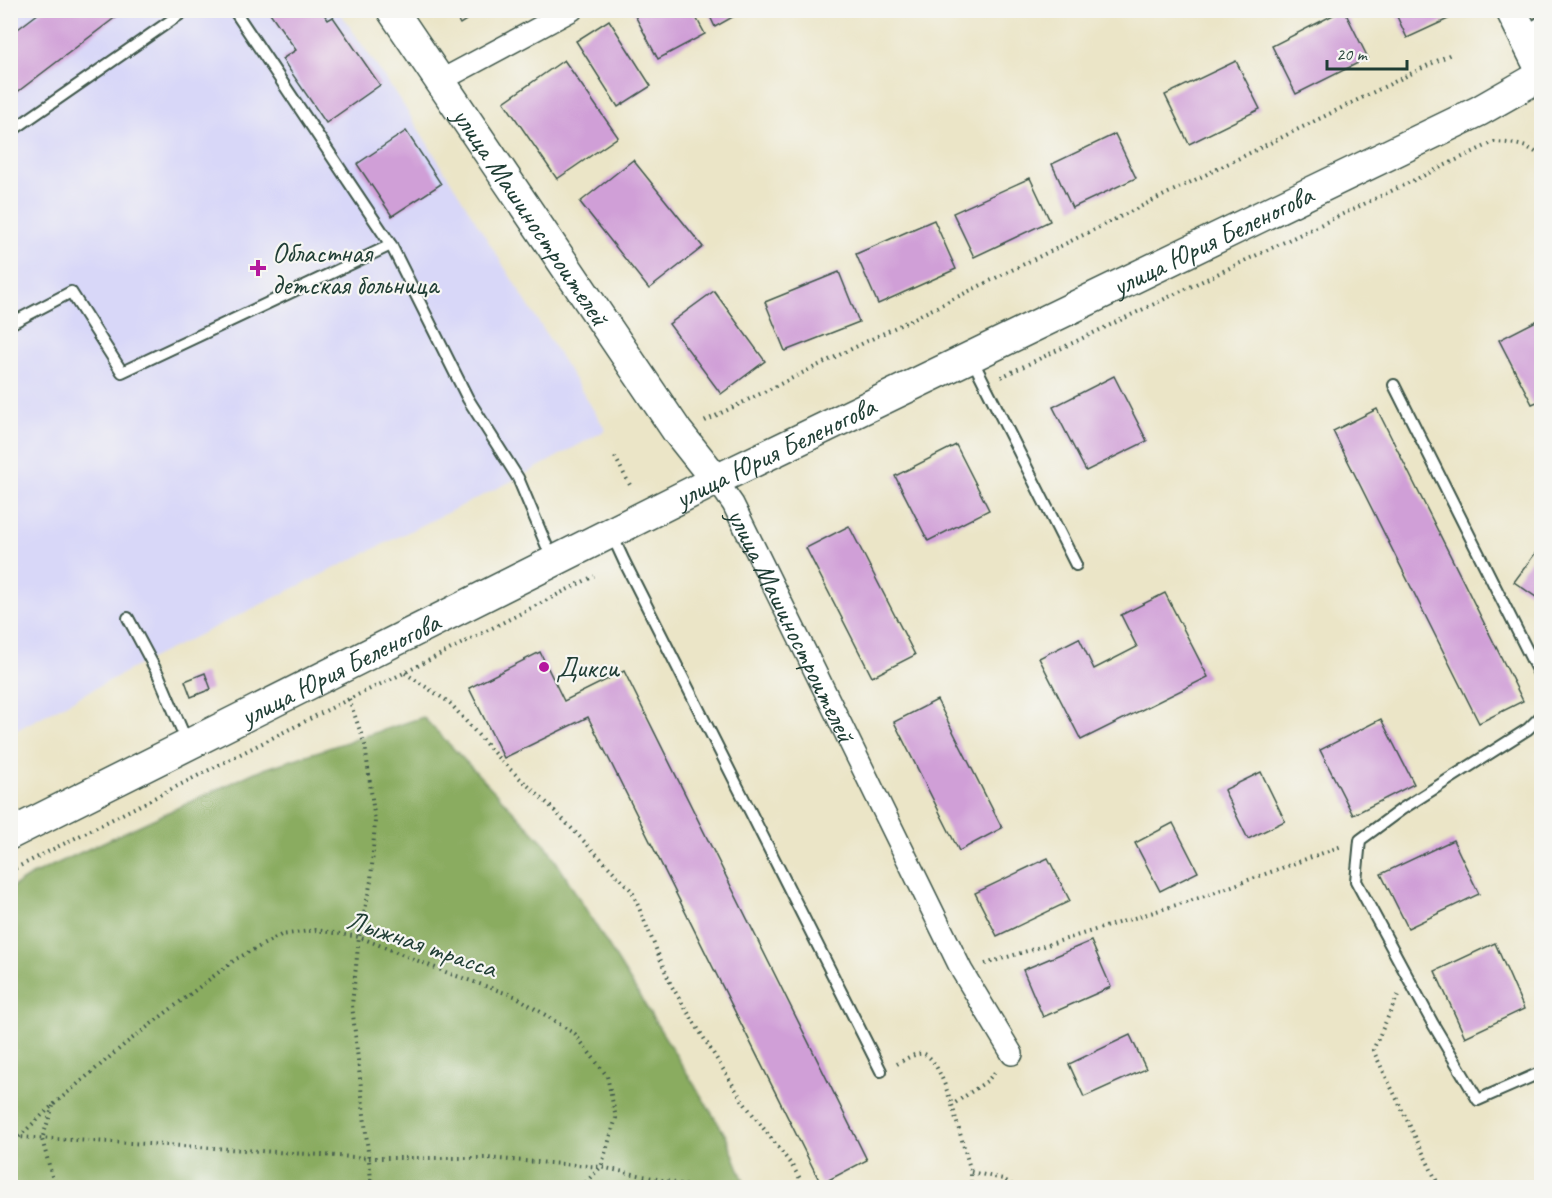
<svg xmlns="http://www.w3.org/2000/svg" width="1552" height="1198" viewBox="0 0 1552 1198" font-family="Caveat,sans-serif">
<rect width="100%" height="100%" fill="#f6f6f2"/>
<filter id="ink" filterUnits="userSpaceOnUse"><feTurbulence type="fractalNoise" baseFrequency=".0167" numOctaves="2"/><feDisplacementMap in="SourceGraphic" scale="12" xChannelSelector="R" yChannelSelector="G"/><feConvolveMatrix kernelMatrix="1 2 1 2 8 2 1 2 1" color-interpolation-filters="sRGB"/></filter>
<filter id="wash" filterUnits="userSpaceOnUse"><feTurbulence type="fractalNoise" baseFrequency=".008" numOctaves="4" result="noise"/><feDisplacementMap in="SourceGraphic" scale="24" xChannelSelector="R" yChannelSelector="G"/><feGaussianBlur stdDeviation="1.35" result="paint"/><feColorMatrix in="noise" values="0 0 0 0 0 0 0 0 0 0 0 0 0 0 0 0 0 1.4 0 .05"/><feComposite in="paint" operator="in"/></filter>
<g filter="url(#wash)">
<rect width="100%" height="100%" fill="#ebe5c7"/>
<path fill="#d8d7f8" d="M11 11H339L404 106 606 430 518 478 150 659 11 733Z"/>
<path fill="#8aac61" stroke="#54744a" stroke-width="1.5" d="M423 717 546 845 726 1136 746 1187H11V888L30 876 255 772Z"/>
<g id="blocks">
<g fill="#d09fd7">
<path d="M43 10H125L16 93 10 86V35Z"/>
<path d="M268 10H321L328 20 333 17 380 85 326 123 282 59 296 50Z"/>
<path d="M452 10H482L460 24Z"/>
<path d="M632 10H692L705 34 658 59Z"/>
<path d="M707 10H745L715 27Z"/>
<path d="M1343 10H1344L1368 58 1296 94 1272 46Z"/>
<path d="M1394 10H1460L1461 13 1407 38Z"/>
<path d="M609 20 651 86 618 107 576 41Z"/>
<path d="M564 60 618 137 557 179 504 102Z"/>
<path d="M1236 61 1260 109 1189 144 1165 95Z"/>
<path d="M406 131 441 184 392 216 357 164Z"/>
<path d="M1115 134 1136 178 1072 208 1052 164Z"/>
<path d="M633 160 703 247 649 289 580 202Z"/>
<path d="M1030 178 1050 221 974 257 953 213Z"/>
<path d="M934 220 956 269 878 304 856 254Z"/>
<path d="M839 272 859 322 785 351 765 302Z"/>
<path d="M714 291 765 361 721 394 669 324Z"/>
<path d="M1542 318V400L1532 404 1499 340Z"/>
<path d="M1114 376 1147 441 1086 471 1053 407Z"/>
<path d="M1377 409 1523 701 1479 723 1333 431Z"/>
<path d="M956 445 989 510 928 541 895 476Z"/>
<path d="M849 526 915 655 872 677 806 548Z"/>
<path d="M1542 544V601L1514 582Z"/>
<path d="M1165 593 1208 677 1081 740 1039 658 1079 638 1094 669 1137 647 1121 615Z"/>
<path d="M540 652 564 701 624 671 867 1160 821 1184 588 717 504 758 469 688Z"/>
<path d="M205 673 211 689 191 697 185 681Z"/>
<path d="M937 700 1002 828 959 851 894 722Z"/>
<path d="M1381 719 1414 784 1353 815 1320 750Z"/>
<path d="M1261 772 1285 821 1248 839 1224 790Z"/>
<path d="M1173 823 1198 872 1160 891 1135 843Z"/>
<path d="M1453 840 1479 894 1408 928 1381 874Z"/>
<path d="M1048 858 1070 901 997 936 975 893Z"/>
<path d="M1091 941 1111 987 1043 1017 1023 970Z"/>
<path d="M1495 943 1524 1009 1465 1037 1435 971Z"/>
<path d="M1130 1035 1146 1069 1084 1097 1069 1064Z"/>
</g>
</g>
</g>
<g filter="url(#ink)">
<use href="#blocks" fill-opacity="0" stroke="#3e564a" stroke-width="1.5"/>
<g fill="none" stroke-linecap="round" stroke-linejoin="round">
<g stroke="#3e564a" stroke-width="14">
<g id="lane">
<path d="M234 10 391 245 468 399 518 478 553 561"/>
<path d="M1525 32 1542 21"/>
<path d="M10 132 186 10"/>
<path d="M10 324 71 292 122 372 391 245"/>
<path d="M972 359 1076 565"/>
<path d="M1394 385 1542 680"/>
<path d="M612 535 624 561 881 1071"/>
<path d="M128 618 159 676 187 742"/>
<path d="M1542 715 1528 729 1402 809 1360 840 1356 881 1433 1024 1478 1100 1542 1072"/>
</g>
</g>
<g stroke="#3e564a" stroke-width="24">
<g id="street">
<path d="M440 81 572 10"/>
<path id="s1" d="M716 480 733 504 962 971 1012 1054"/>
</g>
</g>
<g stroke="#3e564a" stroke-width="33">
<g id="secondary">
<path id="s2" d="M392 10 677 431 716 480"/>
<path d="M1511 10 1542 72"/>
<path id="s3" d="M10 834 716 480 1479 111 1542 75"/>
</g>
</g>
<g stroke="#3e564a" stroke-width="4" stroke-dasharray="1.5 4.5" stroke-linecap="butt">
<path d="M1001 377 1494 142C1511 143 1530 144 1542 158"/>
<path d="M705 421 1453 53"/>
<path d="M615 457 631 487"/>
<path d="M405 673 450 703 501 761 548 804 632 891 671 985 744 1103 791 1164 806 1188"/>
<path d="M349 699 365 745 375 821 371 881 359 937 352 1005 372 1188"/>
<path d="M10 871 349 699 404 673 594 576"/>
<path d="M985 964 1199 898 1342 846"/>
<path d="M1398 995 1373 1050 1440 1188"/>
<path d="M897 1064C904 1060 916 1052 924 1054 937 1058 948 1094 952 1105"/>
<path d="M53 1106 42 1139 53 1180 58 1188"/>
<path d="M10 1135 17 1137 167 1145 369 1158H486L601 1167 699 1188"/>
<path d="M10 1145 53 1105 125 1044 236 959 281 935 316 930 359 937 448 973 517 997 575 1034 607 1076 616 1118 601 1167 580 1188"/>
<path d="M971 1172 1003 1179 1017 1188"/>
<path d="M971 1188V1172L952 1105 987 1081 996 1071"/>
</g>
<use href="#lane" stroke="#fff" stroke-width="10"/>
<use href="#street" stroke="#fff" stroke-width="21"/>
<use href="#secondary" stroke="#fff" stroke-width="30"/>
</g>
</g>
<g fill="#b5179e" stroke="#f6f6f2" stroke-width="2">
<path d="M255 259h6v6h6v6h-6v6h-6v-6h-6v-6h6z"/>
<circle cx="544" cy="667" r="6"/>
</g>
<g text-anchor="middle" stroke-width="4.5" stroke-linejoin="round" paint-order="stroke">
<g font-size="28" fill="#1f3d34" stroke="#f6f6f2">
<text dy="10" stroke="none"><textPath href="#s2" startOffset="249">улица Машиностроителей</textPath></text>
<text dy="10" stroke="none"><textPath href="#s3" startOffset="1341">улица Юрия Беленогова</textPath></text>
<text dy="10" stroke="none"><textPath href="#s3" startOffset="855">улица Юрия Беленогова</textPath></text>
<text dy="10" stroke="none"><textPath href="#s1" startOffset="164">улица Машиностроителей</textPath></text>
<text dy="10" stroke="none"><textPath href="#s3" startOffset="369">улица Юрия Беленогова</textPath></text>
<text transform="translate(422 943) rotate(19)" y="10">Лыжная трасса</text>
</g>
<g font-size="28" fill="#1f3d34" stroke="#f6f6f2" text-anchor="start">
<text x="272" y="262">Областная<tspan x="272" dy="32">детская больница</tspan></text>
<text x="556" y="677">Дикси</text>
</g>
</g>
<rect width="1552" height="1198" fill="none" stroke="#f6f6f2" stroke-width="36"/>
<path d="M1327 60v9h80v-9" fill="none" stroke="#1f3d34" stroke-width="3"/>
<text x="1336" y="60" font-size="18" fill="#1f3d34" stroke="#f6f6f2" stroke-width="4.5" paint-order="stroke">20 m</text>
</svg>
